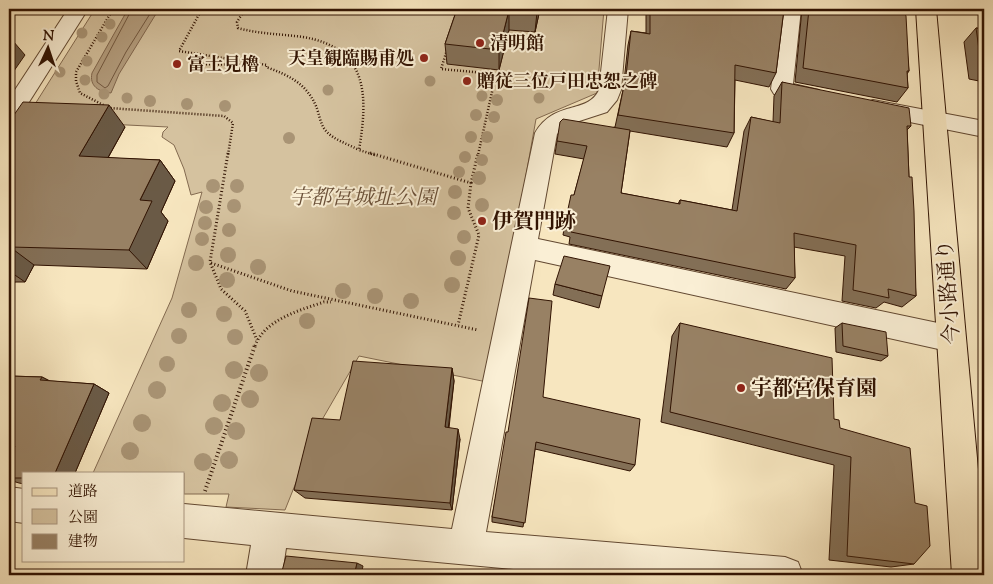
<svg xmlns="http://www.w3.org/2000/svg" width="993" height="584" viewBox="0 0 993 584" font-family="'Sorts Mill Goudy','Noto Serif JP',serif">
<rect width="100%" height="100%" fill="#f7e6bf"/>
<filter id="stains"><feTurbulence type="fractalNoise" baseFrequency=".004" numOctaves="4"/><feColorMatrix values="0 0 0 0 .2 0 0 0 0 .09 0 0 0 0 .02 0 0 0 .5 -.17"/></filter>
<radialGradient id="worn" r=".72"><stop offset=".6" stop-color="#630" stop-opacity="0"/><stop offset="1" stop-color="#630" stop-opacity=".3"/></radialGradient>
<path fill="#d5c29f" stroke="#836a50" d="M95 9H604L597 93 536 119 496 344 487 382 359 356 319 425 285 510 226 507 229 494H184V473H93L172 298 202 192 191 195 184 169 174 145 162 137 163 132 168 127 25 120Z"/>
<path fill="#b49e7f" stroke="#80664d" d="M128 9H159L119 74 111 93C99 92 89 86 92 73Z"/>
<g fill="none" stroke-linecap="round" stroke-linejoin="round">
<path stroke="#725840" stroke-width="1" d="M132 9 97 75V82L105 88 108 86 126 52 153 9"/>
<g stroke="#624831" stroke-width="2">
<g id="minor">
<path d="M68 9H88L17 121 9 124V99Z"/>
<path d="M608 9H628L621 90 617 100 607 112 567 125 557 134 538 239 952 326 962 330 966 339 962 348 952 352 535 260 486 532 785 557 798 562 803 575H579L286 548 282 575H246L251 545 184 538V504L452 529 535 133C555 99 587 115 599 90Z"/>
<path d="M781 9H801L793 84 819 90 822 95 819 100C805 104 788 98 774 94L771 89Z"/>
<path d="M873 100 984 121V137L865 113 862 108 865 103Z"/>
<path d="M9 487 24 489V523L9 521Z"/>
</g>
</g>
<g stroke="#311302" stroke-width="2">
<path id="major" d="M916 9H936L984 535V575H952Z"/>
</g>
<g stroke="#311302" stroke-width="2.5" stroke-dasharray="1 2" stroke-linecap="butt">
<path d="M113 9 76 72V81L80 93 109 108 224 116 233 123 228 155"/>
<path d="M202 9 179 51 267 65 266 67C288 75 306 83 316 106 319 113 320 124 326 131 334 140 348 144 359 150"/>
<path d="M245 9 237 22 238 28C259 34 281 34 303 37 369 48 368 96 359 150L375 155"/>
<path d="M447 50 441 69 496 74 478 155"/>
<path d="M198 61H203"/>
<path d="M197 64 251 65"/>
</g>
<g stroke="#311302" stroke-width="3" stroke-dasharray="1 2.5" stroke-linecap="butt">
<path d="M228 153 210 262 221 289 245 311 257 340"/>
<path d="M370 153 471 183 468 208 479 235 458 325"/>
<path d="M471 183 478 153"/>
<path d="M211 263 292 291 478 330"/>
<path d="M255 346C264 320 300 310 324 302H331"/>
</g>
<path stroke="#311302" stroke-width="4" stroke-dasharray="1 3" stroke-linecap="butt" d="M205 491 255 345"/>
<use href="#minor" fill="#faefd5" fill-rule="evenodd"/>
<use href="#major" fill="#f7e6bf" fill-rule="evenodd"/>
</g>
<g fill="#a99475">
<circle cx="110" cy="24" r="5.5"/>
<circle cx="82" cy="33" r="5.5"/>
<circle cx="102" cy="37" r="5.5"/>
<circle cx="87" cy="61" r="5.5"/>
<circle cx="60" cy="72" r="5.5"/>
<circle cx="85" cy="80" r="5.5"/>
<circle cx="501" cy="80" r="5.5"/>
<circle cx="430" cy="81" r="5.5"/>
<circle cx="328" cy="90" r="5.5"/>
<circle cx="104" cy="94" r="5.5"/>
<circle cx="482" cy="96" r="5.5"/>
<circle cx="127" cy="98" r="5.5"/>
<circle cx="539" cy="98" r="5.5"/>
<circle cx="497" cy="100" r="6"/>
<circle cx="150" cy="101" r="6"/>
<circle cx="187" cy="104" r="6"/>
<circle cx="225" cy="106" r="6"/>
<circle cx="476" cy="115" r="6"/>
<circle cx="494" cy="117" r="6"/>
<circle cx="471" cy="137" r="6"/>
<circle cx="487" cy="137" r="6"/>
<circle cx="289" cy="138" r="6"/>
<circle cx="465" cy="157" r="6"/>
<circle cx="482" cy="160" r="6"/>
<circle cx="459" cy="172" r="6"/>
<circle cx="479" cy="178" r="7"/>
<circle cx="213" cy="186" r="7"/>
<circle cx="237" cy="186" r="7"/>
<circle cx="455" cy="192" r="7"/>
<circle cx="482" cy="205" r="7"/>
<circle cx="234" cy="206" r="7"/>
<circle cx="206" cy="207" r="7"/>
<circle cx="454" cy="213" r="7"/>
<circle cx="205" cy="223" r="7"/>
<circle cx="229" cy="230" r="7"/>
<circle cx="464" cy="237" r="7"/>
<circle cx="202" cy="239" r="7"/>
<circle cx="228" cy="255" r="8"/>
<circle cx="458" cy="258" r="8"/>
<circle cx="196" cy="263" r="8"/>
<circle cx="258" cy="267" r="8"/>
<circle cx="227" cy="280" r="8"/>
<circle cx="452" cy="285" r="8"/>
<circle cx="343" cy="291" r="8"/>
<circle cx="375" cy="296" r="8"/>
<circle cx="411" cy="301" r="8"/>
<circle cx="189" cy="310" r="8"/>
<circle cx="224" cy="314" r="8"/>
<circle cx="307" cy="321" r="8"/>
<circle cx="179" cy="336" r="8"/>
<circle cx="235" cy="337" r="8"/>
<circle cx="167" cy="364" r="8"/>
<circle cx="234" cy="370" r="9"/>
<circle cx="259" cy="373" r="9"/>
<circle cx="157" cy="390" r="9"/>
<circle cx="250" cy="399" r="9"/>
<circle cx="222" cy="403" r="9"/>
<circle cx="142" cy="423" r="9"/>
<circle cx="214" cy="426" r="9"/>
<circle cx="236" cy="431" r="9"/>
<circle cx="130" cy="451" r="9"/>
<circle cx="229" cy="460" r="9"/>
<circle cx="203" cy="462" r="9"/>
</g>
<g fill="#836f56" stroke="#311302">
<path d="M457 9H540L535 32 509 30 499 70 447 64 445 44Z"/>
<path d="M647 9H784L776 73 769 87 735 80 734 133 727 147 630 131 621 193 678 204 680 200 732 210 744 131 751 117 773 122 774 96 782 82 911 126 907 130 909 177 916 296 902 307 884 302 876 308 842 301 845 256 794 247 795 278 786 289 569 244 570 237 563 235 565 223 574 195 584 159 555 154 557 141 615 127 623 90 628 45 631 31 646 33V12Z"/>
<path d="M802 9H903L909 71 907 74 908 88 897 102 795 82Z"/>
<path d="M976 28 984 29V82L969 79 964 42Z"/>
<path d="M9 122 125 127 108 158 160 160 175 181 161 212 168 221 147 269 34 265 25 282H15L9 290Z"/>
<path d="M555 284 602 296 599 308 553 295Z"/>
<path d="M680 323 834 419 914 564 891 567 829 560 834 465 661 422 672 336Z"/>
<path d="M842 323 888 356 881 361 836 352 835 328Z"/>
<path d="M452 368 454 381 449 428 460 439 452 510 305 498 294 490Z"/>
<path d="M9 376 42 377 50 381 94 384 109 393 75 473H24V484L19 483 9 480V458L12 452 9 451Z"/>
<path d="M543 397 635 465 630 471 535 449 523 527 492 522V517L508 432Z"/>
</g>
<g fill="#6a5a46" stroke="#311302">
<path d="M537 9H540L535 32 537 12Z"/>
<path d="M509 10V30L499 70V50Z"/>
<path d="M13 41 25 55 9 78V46Z"/>
<path d="M109 105 125 127 97 177 79 156Z"/>
<path d="M160 160 175 181 161 212 168 221 147 269 129 250 140 200Z"/>
<path d="M10 247 34 265 25 282 9 271V249Z"/>
<path d="M9 277 15 282 9 290Z"/>
<path d="M452 368 454 381 447 438 445 427Z"/>
<path d="M42 377 59 386 40 380Z"/>
<path d="M94 384 109 393 75 473H55Z"/>
<path d="M458 429 460 439 452 510 450 503Z"/>
<path d="M357 563 363 566 361 575H354Z"/>
</g>
<g fill="#988164" stroke="#311302">
<path d="M457 9H537V12L509 10 499 50 445 44Z"/>
<path d="M650 9H784L776 73 735 65 734 133 618 115 626 76 631 31 650 34Z"/>
<path d="M809 9H903L906 16 909 71H907L908 88 803 68Z"/>
<path d="M976 28 984 29V65L981 64Z"/>
<path d="M9 41H13L9 46Z"/>
<path d="M782 82 909 108 911 126H907L909 177H912L914 211 916 296 888 289 889 298 853 290 856 245 794 233 795 278 571 232 574 225 565 223 571 195H574L587 146 557 141 560 122 563 119 630 130 621 193 680 204V200L737 211 751 117 780 123Z"/>
<path d="M23 102 109 105 79 156 160 160 140 200 152 201 129 250 10 247 9 249V122Z"/>
<path d="M564 256 610 266 602 296 555 284Z"/>
<path d="M529 298 552 301 543 397 640 419 635 465 536 442 525 523 492 517 506 432H508Z"/>
<path d="M680 323 832 358 834 419 839 420 840 428 910 448 915 503 927 506 930 546 914 564 847 556 851 457 670 412Z"/>
<path d="M842 323 886 332 888 356 843 346Z"/>
<path d="M353 361 452 368 445 427 458 429 450 503 294 490 312 418 340 420Z"/>
<path d="M9 376 42 377 40 380 94 384 55 473H24V478H9V458L15 446 9 445Z"/>
<path d="M286 556 357 563 354 575H281Z"/>
</g>
<g fill="#8f2418" stroke="#faefd5" stroke-width="2">
<circle cx="480" cy="43" r="5"/>
<circle cx="424" cy="58" r="5"/>
<circle cx="177" cy="64" r="5"/>
<circle cx="467" cy="81" r="5"/>
<circle cx="482" cy="221" r="5"/>
<circle cx="741" cy="388" r="5"/>
</g>
<g text-anchor="middle" stroke-width="4" stroke-linejoin="round" paint-order="stroke">
<g font-size="18" font-weight="bold" fill="#311302" stroke="#faefd5" text-anchor="start">
<text x="490" y="49">清明館</text>
<text x="414" y="64" text-anchor="end">天皇観臨賜甫処</text>
<text x="187" y="70">富士見櫓</text>
<text x="477" y="87">贈従三位戸田忠恕之碑</text>
</g>
<g font-size="21" font-style="italic" fill="#6a5039" stroke="#faefd5">
<text x="363" y="204">宇都宮城址公園</text>
</g>
<g font-size="21" font-weight="bold" fill="#311302" stroke="#faefd5" text-anchor="start">
<text x="492" y="228">伊賀門跡</text>
<text x="751" y="395">宇都宮保育園</text>
</g>
<g font-size="21" fill="#311302" stroke="#faefd5">
<text transform="translate(948 292) rotate(-94)" y="7">今小路通り</text>
</g>
</g>
<rect width="993" height="584" fill="none" stroke="#f7e6bf" stroke-width="30"/>
<rect x="10" y="10" width="973" height="564" fill="none" stroke="#311302" stroke-width="2.5"/>
<rect x="15" y="15" width="963" height="554" fill="none" stroke="#311302"/>
<rect x="22" y="472" width="162" height="90" fill="#faefd5" stroke="#aa9781"/>
<rect x="32" y="488" width="25" height="8" fill="#f7e6bf" stroke="#aa9781"/>
<text x="68" y="496" font-size="15" fill="#311302">道路</text>
<rect x="32" y="509" width="25" height="15" fill="#d5c29f" stroke="#aa9781"/>
<text x="68" y="522" font-size="15" fill="#311302">公園</text>
<rect x="32" y="534" width="25" height="15" fill="#988164" stroke="#aa9781"/>
<text x="68" y="546" font-size="15" fill="#311302">建物</text>
<g transform="translate(48 48) rotate(3)" stroke="#faefd5" stroke-width="4" paint-order="stroke">
<path d="M0-4L9 19L0 12L-9 19Z" fill="#311302"/>
<text y="-8" font-size="14" font-weight="bold" text-anchor="middle" fill="#311302">N</text>
</g>
<rect width="100%" height="100%" filter="url(#stains)"/>
<rect width="100%" height="100%" fill="url(#worn)"/>
</svg>
